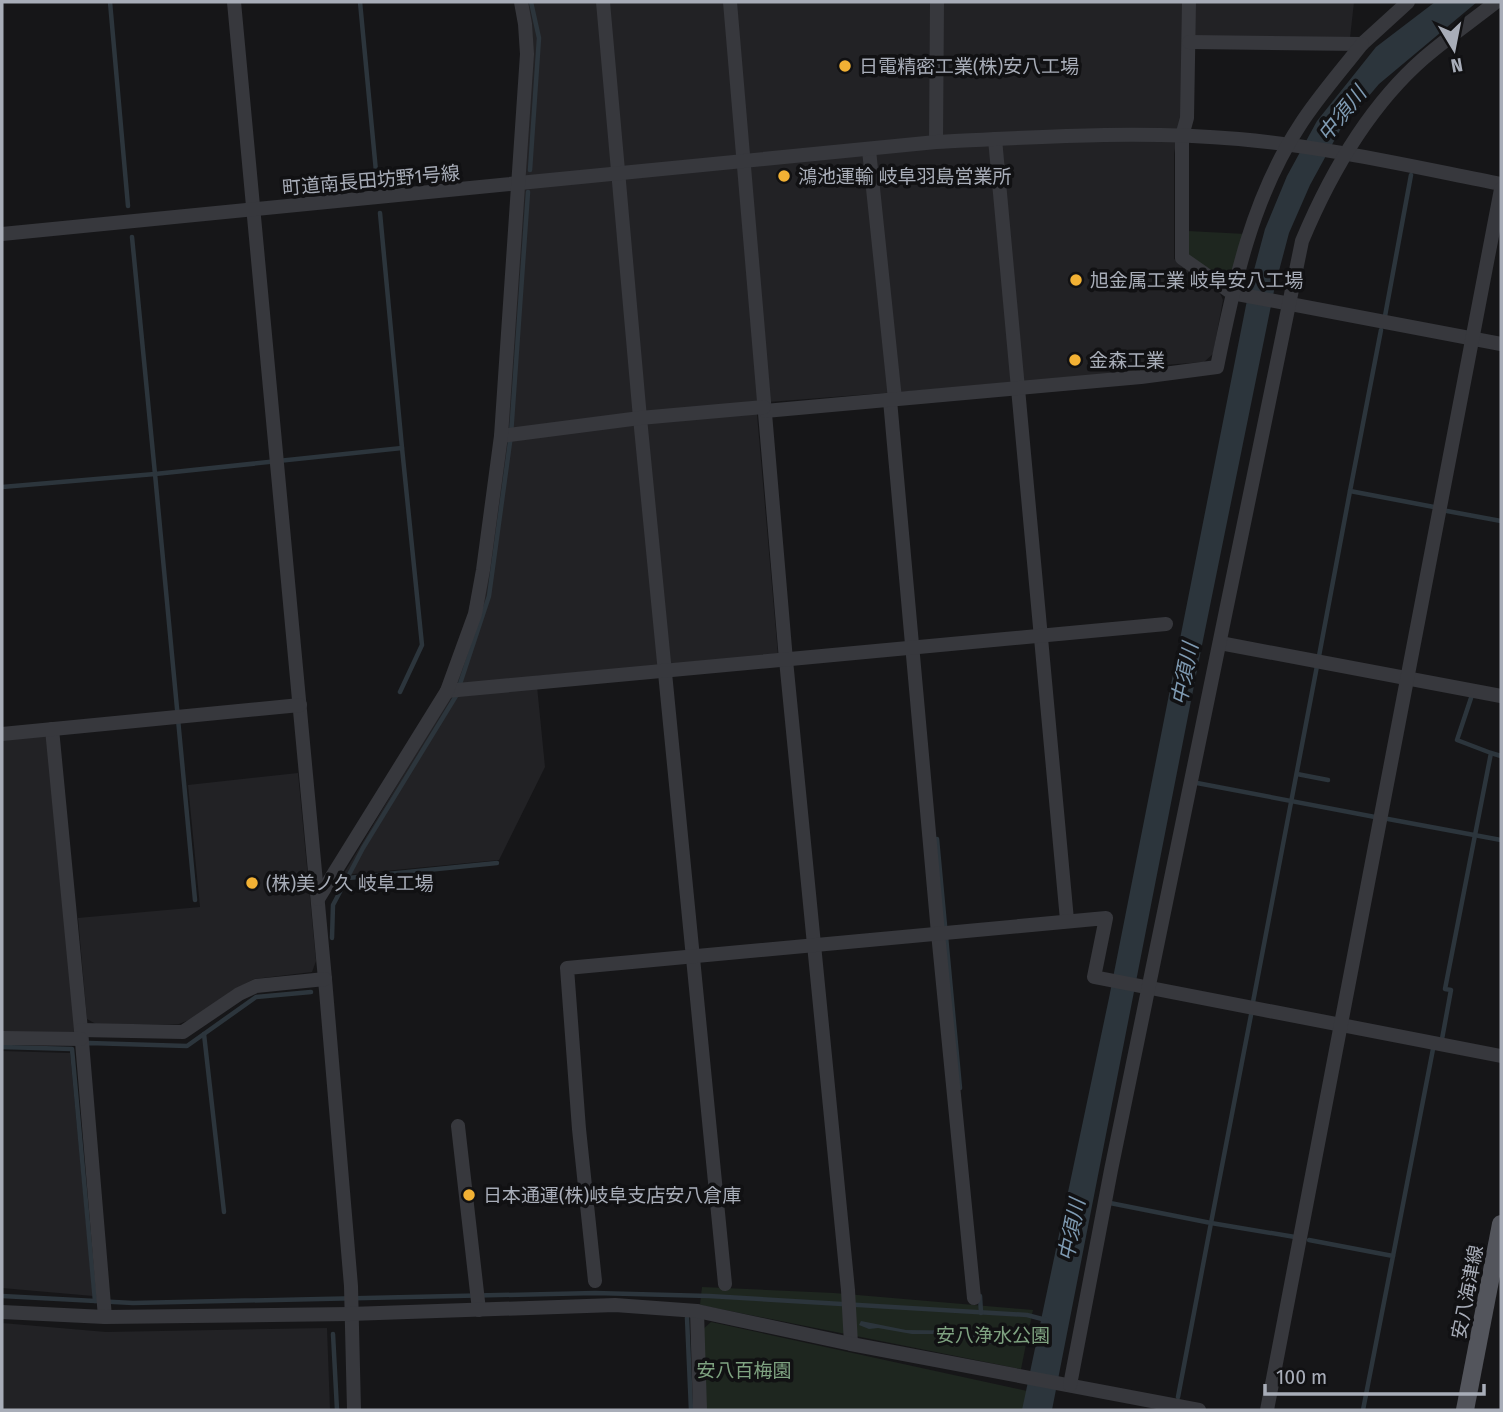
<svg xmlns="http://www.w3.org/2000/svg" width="1503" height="1412" viewBox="0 0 1503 1412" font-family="'Fira Sans Condensed','Noto Sans JP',sans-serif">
<rect width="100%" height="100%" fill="#161618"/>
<g fill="#222225">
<path d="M526 2H1354L1350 38 1183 36 1181 116 1174 154V259L1219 291 1223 300 1213 354 1204 362 1138 367 1132 374 756 403 778 655 536 676 545 767 499 860 343 875 450 697 508 428 533 39Z"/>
<path d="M48 732 75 1031 71 1034 2 1032V737Z"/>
<path d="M298 773 316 961 312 972 254 979 233 990 194 1018 179 1024H96L87 1019 78 918 200 907 188 785Z"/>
<path d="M2 1051 70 1053 93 1296 2 1288Z"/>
<path d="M2 1323 106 1332 327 1328 330 1410H2Z"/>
</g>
<g fill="#1e261f">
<path d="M1188 231 1246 234 1230 286 1188 256Z"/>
<path d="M702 1287 834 1293 1033 1310 1021 1369 700 1305Z"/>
<path d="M711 1322 1027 1391 1023 1410H706L702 1330Z"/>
</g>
<g fill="#2c353c">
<path d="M1435 2H1477L1379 84 1340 130 1310 185 1289 233 1275 286 1200 655 1052 1410H1022L1109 998 1250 285 1265 229 1287 176 1317 121 1376 47Z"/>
<path d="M861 1321 906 1330 988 1331 994 1338 995 1343 986 1345 957 1334H912L878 1328 869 1329 859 1325Z"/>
</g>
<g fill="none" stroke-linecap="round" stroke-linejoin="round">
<g stroke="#2c353c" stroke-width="4.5">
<path d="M110 2 128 206"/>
<path d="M360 2 377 182"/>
<path d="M530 170 539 38 531 2"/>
<path d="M380 213 402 448"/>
<path d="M132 237 155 474 402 448 422 645 400 692"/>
<path d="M1385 316 1411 175"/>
<path d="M1381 330 1350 491 1434 507"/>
<path d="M2 487 155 474 195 900"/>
<path d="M1447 511 1501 521"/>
<path d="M1319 656 1350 491"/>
<path d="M1491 753 1501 756"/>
<path d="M1297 774 1328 780"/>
<path d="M1197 783 1375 817"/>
<path d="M1388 819 1501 840"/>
<path d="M937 839 960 1088"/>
<path d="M348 878 497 863"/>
<path d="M332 938 333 905 363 848 456 696 489 596 511 435 528 192"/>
<path d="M1253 1002 1317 666"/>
<path d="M1251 1015 1211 1223 1295 1237"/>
<path d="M204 1034 224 1212"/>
<path d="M1442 1039 1451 990 1445 989 1491 753 1457 740 1472 695"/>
<path d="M86 1045 89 1043 187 1046 256 997 311 992"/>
<path d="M2 1047 72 1049 95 1301"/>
<path d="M1110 1203 1211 1223 1178 1397"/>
<path d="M1309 1240 1393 1256 1363 1410"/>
<path d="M1393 1256 1433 1049"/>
<path d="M2 1296 133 1303 595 1293 709 1296 1027 1315 1046 1320"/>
<path d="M980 1296 981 1313"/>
<path d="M687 1318 691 1410"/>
<path d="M333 1334 337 1410"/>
</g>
<g stroke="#37383d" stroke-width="14">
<path d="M234 2 325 979 351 1286 354 1410"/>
<path d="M603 2 640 418 725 1284"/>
<path d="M730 2 786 660 848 1290 851 1344"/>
<path d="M1189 2 1187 118 1182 136V258L1232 293 1501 344"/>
<path d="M1189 42 1362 44 1408 2"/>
<path d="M995 139 1067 920"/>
<path d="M936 142 937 2"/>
<path d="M869 150 895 399"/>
<path d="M2 234 936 142C1037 137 1138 130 1239 139 1327 147 1414 167 1501 184"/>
<path d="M890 400 938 933 974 1298"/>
<path d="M765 411 1141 377 1217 367C1234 283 1252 198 1300 125 1318 97 1341 71 1362 44"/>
<path d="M501 436 640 418 764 407"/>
<path d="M1220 643 1501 696"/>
<path d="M447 691 1166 624"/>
<path d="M52 729 81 1030 105 1317"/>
<path d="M2 734 300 705"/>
<path d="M318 899 447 691 475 614 483 570 501 436 527 54 525 24 521 2"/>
<path d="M81 1030 183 1032 239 994 256 986 325 979"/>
<path d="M2 1038 81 1039"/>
<path d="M458 1126 479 1310"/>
<path d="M595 1281 579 1129 567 968 1106 918 1094 977 1501 1056"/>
<path d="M697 1311 700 1410"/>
<path d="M2 1312 105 1317 350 1314 615 1305 697 1311 851 1344 1199 1410"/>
<path d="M1070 1385 1111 1170 1302 241C1330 174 1369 106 1424 58 1447 38 1472 21 1496 2"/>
<path d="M1267 1410 1501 189"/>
</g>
<path stroke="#53555c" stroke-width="18" d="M1465 1410 1501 1224"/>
</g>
<g fill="#f2b134" stroke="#111113" stroke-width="2.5">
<circle cx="845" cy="66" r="7"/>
<circle cx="784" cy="176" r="7"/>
<circle cx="1076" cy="280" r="7"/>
<circle cx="1075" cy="360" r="7"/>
<circle cx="252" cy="883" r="7"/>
<circle cx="469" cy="1195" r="7"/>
</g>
<g text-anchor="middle" stroke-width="7" stroke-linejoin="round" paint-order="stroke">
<g font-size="19" fill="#a8adb8" stroke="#111113" text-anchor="start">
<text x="859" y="73">日電精密工業(株)安八工場</text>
<text x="798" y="183">鴻池運輸 岐阜羽島営業所</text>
<text x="1090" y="287">旭金属工業 岐阜安八工場</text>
<text x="1089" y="367">金森工業</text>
<text x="266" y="890">(株)美ノ久 岐阜工場</text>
<text x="483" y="1202">日本通運(株)岐阜支店安八倉庫</text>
</g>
<g font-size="19" fill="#a8adb8" stroke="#111113">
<text transform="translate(371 180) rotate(-5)" y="7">町道南長田坊野1号線</text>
<text transform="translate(1467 1292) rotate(-79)" y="7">安八海津線</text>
</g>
<g font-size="19" fill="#7fa381" stroke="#111113">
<text x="993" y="1342">安八浄水公園</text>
<text x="744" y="1377">安八百梅園</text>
</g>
<g font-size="21" font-style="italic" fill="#7f9bb3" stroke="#111113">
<text transform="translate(1342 114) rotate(-51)" y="7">中須川</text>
<text transform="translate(1185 674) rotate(-79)" y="7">中須川</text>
<text transform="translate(1072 1230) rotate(-79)" y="7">中須川</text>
</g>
</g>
<rect width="1503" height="1412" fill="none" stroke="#a8adb8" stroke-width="7"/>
<g transform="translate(1454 49) rotate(170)" stroke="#111113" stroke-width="5" paint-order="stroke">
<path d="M0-5L12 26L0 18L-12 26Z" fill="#a8adb8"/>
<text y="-10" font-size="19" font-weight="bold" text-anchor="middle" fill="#a8adb8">N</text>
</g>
<path d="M1265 1384v10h219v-10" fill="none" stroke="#a8adb8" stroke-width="3.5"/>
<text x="1276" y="1384" font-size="21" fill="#a8adb8" stroke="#111113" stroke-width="5" paint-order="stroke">100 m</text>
</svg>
